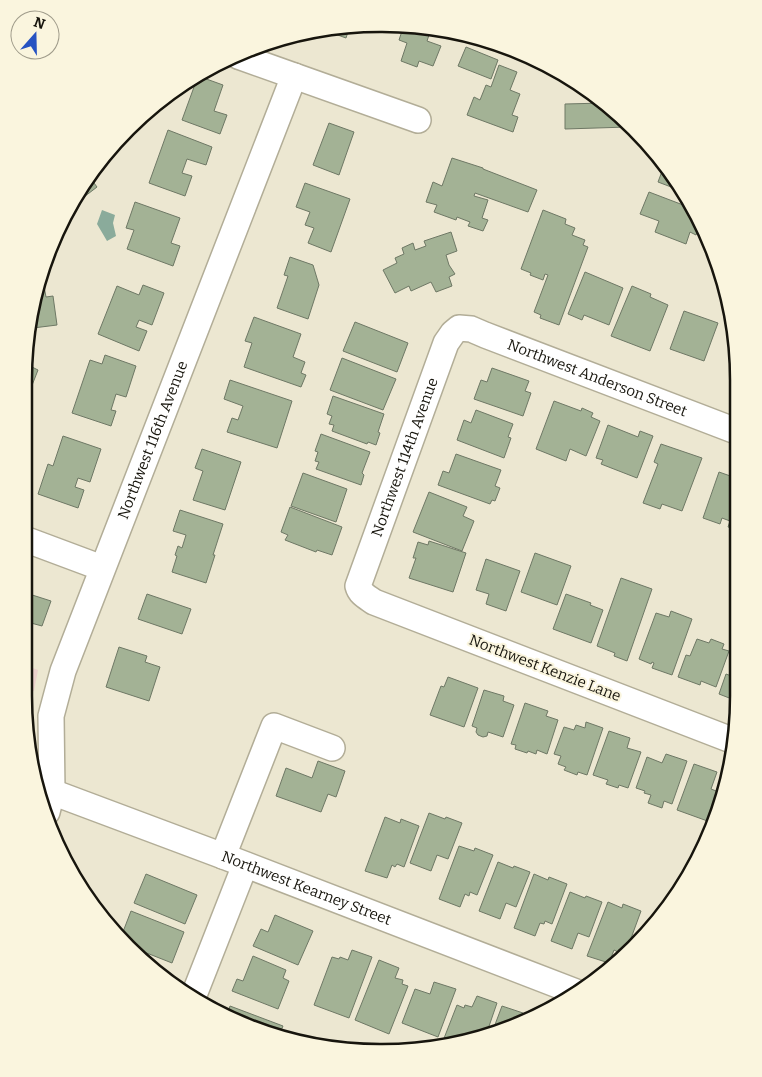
<svg xmlns="http://www.w3.org/2000/svg" width="762" height="1077" viewBox="0 0 762 1077" font-family="Bitter,serif">
<rect width="100%" height="100%" fill="#ece7d1"/>
<path fill="#ebd1cc" d="M24 665 38 670 34 691 24 690Z"/>
<path fill="#8aab9b" d="M102 210 115 215 113 223 116 236 107 241 97 224Z"/>
<g fill="#a3b295" stroke="#6e7865">
<path d="M385 25H404L431 29 427 41 441 46 433 66 419 61 417 67 401 61 407 43 399 40 402 31Z"/>
<path d="M350 26 346 38 324 30 325 29 334 27Z"/>
<path d="M466 47 498 60 491 79 458 66Z"/>
<path d="M499 65 517 72 510 90 520 94 512 115 518 117 513 132 467 115 474 97 480 100 486 85 491 87Z"/>
<path d="M198 76 223 85 214 111 227 115 220 134 182 120Z"/>
<path d="M604 103 628 125V127L565 129V104Z"/>
<path d="M329 123 354 132 339 175 313 165Z"/>
<path d="M168 130 212 147 206 165 187 159 182 173 192 176 185 196 149 183Z"/>
<path d="M452 158 483 168V169L537 190 528 212 475 193 474 196 488 200 482 218 488 220 483 231 468 226 470 222 457 217 456 220 434 212 437 205 426 202 433 182 442 186Z"/>
<path d="M664 166 679 190 658 182Z"/>
<path d="M91 179 97 187 80 200 77 196Z"/>
<path d="M305 183 350 199 331 252 308 243 314 228 305 225 310 212 296 207Z"/>
<path d="M649 192 691 208 701 222 696 235 690 232 686 244 655 232 659 221 640 214Z"/>
<path d="M135 202 180 218 171 243 180 246 173 266 127 249 134 230 126 228Z"/>
<path d="M543 210 566 219 565 224 575 228 572 235 585 240 583 245 588 247 559 325 540 318 541 315 534 312 548 275 545 274 543 280 530 275 531 273 521 269Z"/>
<path d="M451 232 457 251 446 255 449 265 455 274 449 277 452 286 436 292 431 282 411 291 409 286 395 293 383 270 397 263 395 258 404 254 402 248 413 243 415 250 426 246 424 241Z"/>
<path d="M290 257 313 265 319 285 308 319 277 308 288 276 284 275Z"/>
<path d="M585 272 623 288 609 325 584 315 582 320 568 314Z"/>
<path d="M43 281 46 297 53 296 57 325 33 328 34 338H30L31 311Z"/>
<path d="M143 285 164 293 152 325 139 320 136 327 147 331 139 351 98 334 117 286 139 295Z"/>
<path d="M632 286 651 294 650 297 668 305 650 351 611 336Z"/>
<path d="M684 311 718 323 704 361 670 349Z"/>
<path d="M254 317 301 334 293 357 305 362 301 373 306 375 301 387 244 367 252 343 245 341Z"/>
<path d="M355 322 408 343 397 372 343 351Z"/>
<path d="M105 355 136 366 126 397 116 394 111 410 116 411 111 426 72 413 90 360 102 364Z"/>
<path d="M342 358 396 379 383 410 330 390Z"/>
<path d="M30 366 38 370 29 393Z"/>
<path d="M492 368 529 381 525 391 531 393 523 416 474 399 481 380 487 382Z"/>
<path d="M230 380 292 401 277 448 227 432 232 418 238 420 243 406 224 399Z"/>
<path d="M333 396 384 414 378 432 380 433 376 445 368 442 367 444 332 431 334 425 329 424 332 416 327 414Z"/>
<path d="M554 401 581 411 582 408 593 413 591 417 600 421 586 456 570 449 566 461 536 449Z"/>
<path d="M476 410 513 424 508 437 511 438 504 458 457 440 464 420 471 423Z"/>
<path d="M608 425 638 437 640 431 653 436 637 478 601 464 603 460 596 458Z"/>
<path d="M321 434 370 452 362 473 364 475 361 485 316 469 319 462 315 461 318 452 315 451Z"/>
<path d="M63 436 101 449 90 482 78 478 75 487 84 490 78 508 38 494 48 464 53 466Z"/>
<path d="M661 444 702 458 682 511 662 504 660 509 643 503 658 464 654 462Z"/>
<path d="M202 449 241 462 225 510 193 500 203 471 195 468Z"/>
<path d="M456 454 501 470 495 486 500 488 495 501 492 500 490 504 438 485 443 471 449 473Z"/>
<path d="M719 472 736 478V529L728 527 730 521 722 518 720 524 703 518Z"/>
<path d="M303 473 347 489 336 522 291 506Z"/>
<path d="M429 492 467 507 463 516 474 521 462 551 413 532Z"/>
<path d="M290 507 342 527 332 555 317 550 316 552 285 540 288 535 281 532Z"/>
<path d="M180 510 223 524 213 555H215L206 583 172 572 177 556 175 555 178 546 182 548 186 535 173 531Z"/>
<path d="M429 541 466 553 453 592 409 578 416 558H413L418 542 428 545Z"/>
<path d="M535 553 571 566 557 605 521 592Z"/>
<path d="M486 559 520 571 506 611 486 604 489 594 476 590Z"/>
<path d="M621 578 652 589 627 661 614 656 615 653 597 646Z"/>
<path d="M26 593 51 601 42 626 31 623 25 642Z"/>
<path d="M147 594 191 609 182 634 138 619Z"/>
<path d="M566 594 591 603 590 605 603 610 591 643 553 629Z"/>
<path d="M671 611 692 619 672 675 652 668 654 663 652 662 651 664 639 659 656 613 669 617Z"/>
<path d="M697 639 709 643 711 639 724 644 722 649 729 651 716 687 701 681 700 685 678 677 686 655 690 656Z"/>
<path d="M119 647 147 656 145 662 160 667 149 701 106 687Z"/>
<path d="M726 674 737 678V701L719 694Z"/>
<path d="M448 677 478 688 464 727 430 715 441 686 444 687Z"/>
<path d="M484 690 504 696 503 701 514 705 503 737 488 732 487 736 483 737 478 735 476 732 477 728 472 726Z"/>
<path d="M525 703 548 711 546 716 558 720 547 754 537 750 536 754 528 751 527 753 515 749 516 745 511 744Z"/>
<path d="M586 722 603 728 587 775 578 772 577 775 564 770 566 767 558 764 561 756 554 754 564 727 574 730 576 725 585 728Z"/>
<path d="M609 731 630 738 627 748 641 752 628 788 619 785 618 788 606 784 608 780 593 775Z"/>
<path d="M666 754 687 761 672 804 664 801 662 808 648 803 651 795 644 793 645 791 636 788 647 757 662 763Z"/>
<path d="M318 761 345 771 336 797 328 794 321 812 276 796 286 768 312 778Z"/>
<path d="M694 764 717 772 711 789 724 794 713 823 677 810Z"/>
<path d="M429 813 445 819 446 817 462 823 448 859 437 855 431 871 410 863Z"/>
<path d="M385 817 400 823 401 819 419 826 404 867 397 864 395 867 392 865 387 878 365 871Z"/>
<path d="M459 846 474 851 475 848 493 855 477 895 470 892 469 896 465 894 460 907 439 899Z"/>
<path d="M498 862 513 868 514 866 530 872 516 907 506 903 500 919 479 911Z"/>
<path d="M146 874 197 895 185 924 134 903Z"/>
<path d="M534 874 548 880 549 877 567 884 552 924 545 921 544 924 540 923 535 936 514 928Z"/>
<path d="M570 892 585 898 586 896 602 902 589 937 578 933 572 949 551 941Z"/>
<path d="M608 902 622 908 623 904 641 911 626 952 619 949 618 952 614 950 609 963 587 956Z"/>
<path d="M131 911 184 932 172 963 129 946 121 937Z"/>
<path d="M275 915 313 931 298 965 253 946 261 929 268 932Z"/>
<path d="M643 928 649 930 637 943Z"/>
<path d="M352 950 372 957 349 1018 314 1005 332 957 339 959 340 957 348 960Z"/>
<path d="M253 956 286 970 283 978 289 981 278 1009 232 991 237 979 243 981Z"/>
<path d="M379 960 399 968 395 978 403 980 402 984 408 986 389 1034 355 1020Z"/>
<path d="M434 982 456 989 438 1037 402 1023 415 989 430 994Z"/>
<path d="M477 996 497 1003 487 1032 441 1046 457 1005 464 1008 465 1005 472 1007Z"/>
<path d="M230 1006 283 1026 279 1035 244 1026 227 1015Z"/>
<path d="M502 1006 523 1013 520 1022 493 1030Z"/>
</g>
<g fill="none" stroke-linecap="round" stroke-linejoin="round">
<g stroke="#b2ad97" stroke-width="28">
<g id="minor">
<path d="M238 56 418 120"/>
<path d="M27 540 102 568"/>
<path id="s1" d="M734 741 374 602C367 597 360 594 358 586L446 343 453 333 459 328 471 329 485 335 736 431"/>
<path id="s2" d="M36 786 223 856 576 992"/>
<path id="s3" d="M47 812 52 792 51 716 63 671 294 76"/>
<path d="M223 856 274 726 332 748"/>
<path d="M194 995 245 865"/>
</g>
</g>
<use href="#minor" stroke="#fff" stroke-width="25"/>
</g>
<g text-anchor="middle" stroke-width="4" stroke-linejoin="round" paint-order="stroke">
<g font-size="15" fill="#17150d" stroke="#faf5de">
<text dy="5" stroke="none"><textPath href="#s1" startOffset="835">Northwest Anderson Street</textPath></text>
<text dy="5" stroke="none"><textPath href="#s3" startOffset="391">Northwest 116th Avenue</textPath></text>
<text dy="5" stroke="none"><textPath href="#s1" startOffset="546">Northwest 114th Avenue</textPath></text>
<text transform="translate(545 668) rotate(21)" y="5">Northwest Kenzie Lane</text>
<text dy="5" stroke="none"><textPath href="#s2" startOffset="289">Northwest Kearney Street</textPath></text>
</g>
</g>
<path d="M0 0H762V1077H0ZM380 32H382A348 348 0 0 1 730 380V696A348 348 0 0 1 382 1044H380A348 348 0 0 1 32 696V380A348 348 0 0 1 380 32Z" fill="#faf5de" fill-rule="evenodd"/>
<path fill="none" stroke="#17150d" stroke-width="2.5" d="M380 32H382A348 348 0 0 1 730 380V696A348 348 0 0 1 382 1044H380A348 348 0 0 1 32 696V380A348 348 0 0 1 380 32Z"/>
<g transform="translate(35 35) rotate(20)"><circle r="24" fill="#faf5de" stroke="#9f9b8a"/>
<path d="M0-4L9 19L0 12L-9 19Z" fill="#2753c2"/>
<text y="-8" font-size="14" font-weight="bold" text-anchor="middle" fill="#17150d">N</text>
</g>
</svg>
